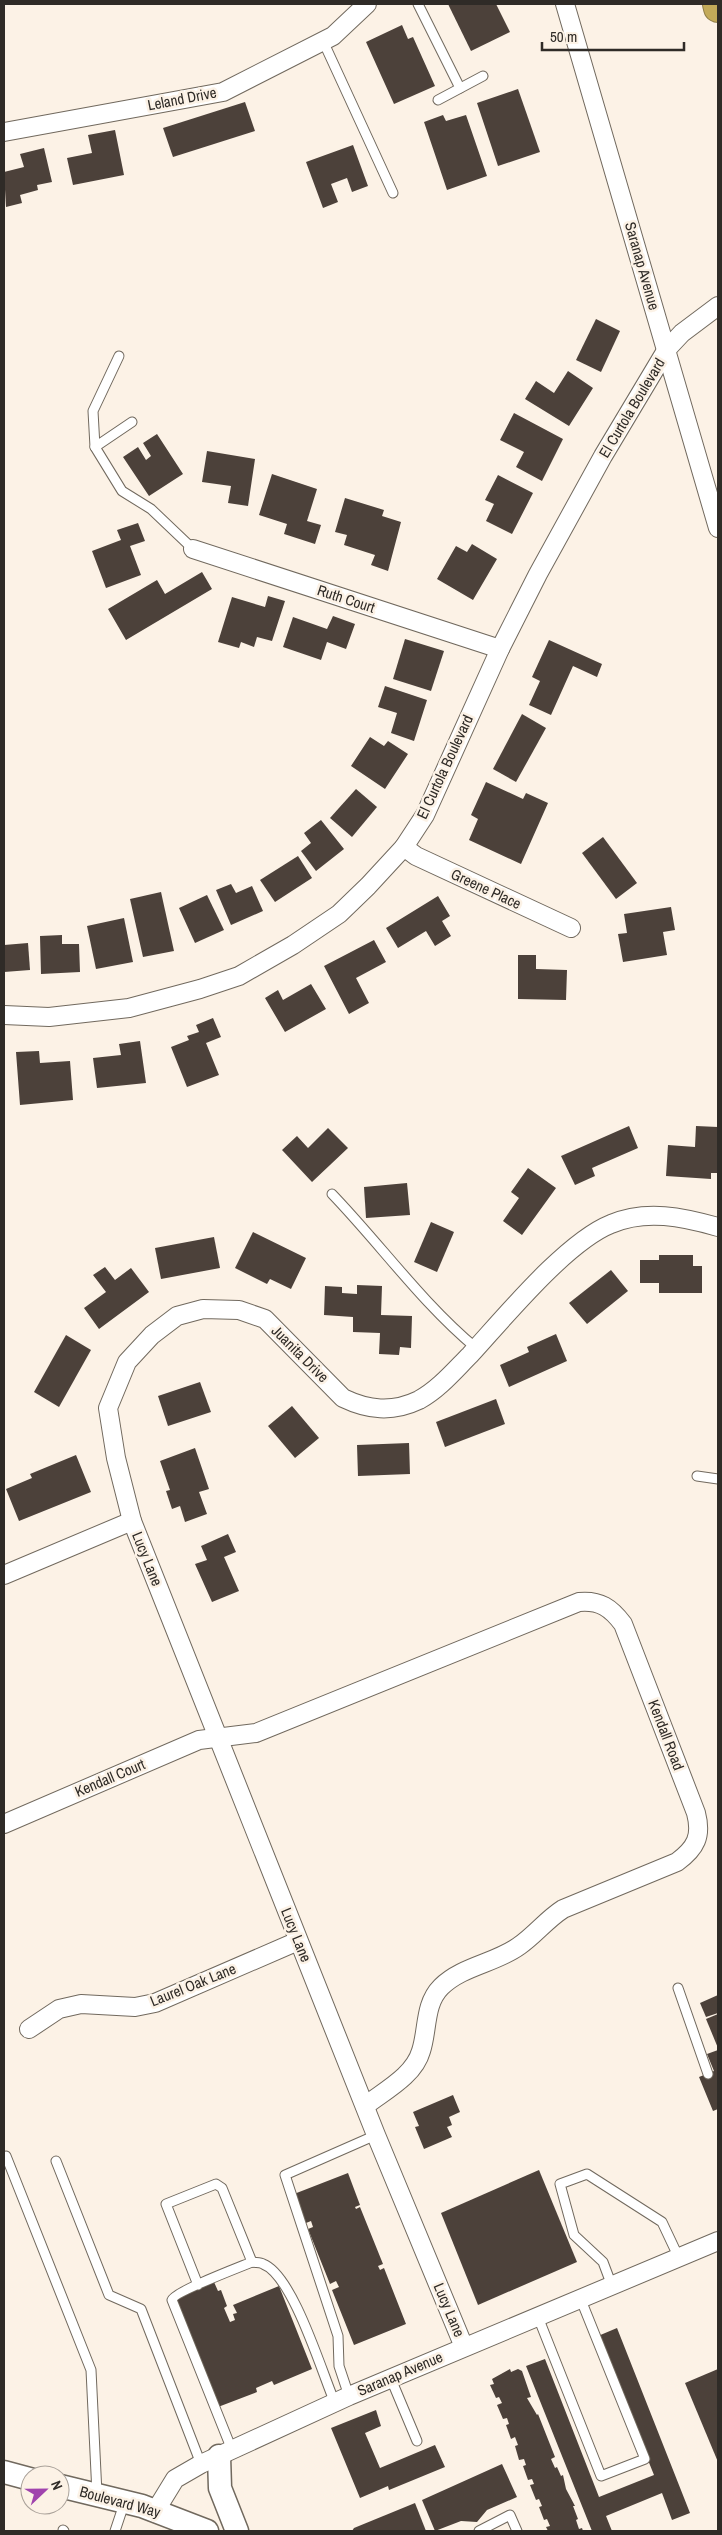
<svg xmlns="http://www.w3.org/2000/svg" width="722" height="2535" viewBox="0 0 722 2535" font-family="'Archivo Narrow',sans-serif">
<rect width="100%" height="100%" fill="#fcf2e6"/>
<g fill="#4c413a">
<path d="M448 4H496L510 32 471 51Z"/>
<path d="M402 25 408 39 413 37 435 86 394 104 366 42Z"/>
<path d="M518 89 540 152 498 166 477 103Z"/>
<path d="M245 102 255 131 173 157 163 128Z"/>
<path d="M443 115 446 121 466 115 487 176 447 190 424 122Z"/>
<path d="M115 130 124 175 73 185 67 158 92 153 88 135Z"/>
<path d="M353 145 368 186 352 192 347 178 331 184 338 202 323 208 306 162Z"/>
<path d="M44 148 52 182 37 185 38 190 20 195 22 203 6 207 4 172 24 167 20 154Z"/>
<path d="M596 319 620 331 601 372 576 360Z"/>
<path d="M568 371 593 388 569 426 525 399 536 381 554 393Z"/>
<path d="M514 413 563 439 542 481 516 467 524 452 500 440Z"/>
<path d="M157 434 183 474 149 496 123 457 138 447 146 460 151 456 143 443Z"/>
<path d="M207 451 255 459 248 506 228 503 231 486 202 482Z"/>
<path d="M272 474 317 489 307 521 321 525 315 544 284 534 287 524 259 515Z"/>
<path d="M498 475 533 493 512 534 486 521 494 504 485 500Z"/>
<path d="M345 498 384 510 382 516 401 522 388 571 371 565 375 555 344 545 347 535 335 532Z"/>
<path d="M138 523 145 541 130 546 141 575 106 588 92 551 121 540 117 530Z"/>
<path d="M472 544 497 559 473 600 437 579 456 546 467 552Z"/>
<path d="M202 572 212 589 126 640 108 609 157 580 165 594Z"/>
<path d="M268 596 285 601 272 641 257 637 254 647 241 642 239 648 218 642 232 597 265 607Z"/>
<path d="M333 616 355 624 346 649 327 642 321 660 283 647 293 617 327 629Z"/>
<path d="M405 639 444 651 431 691 393 679Z"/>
<path d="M549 640 602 664 597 677 573 666 551 715 529 705 540 681 532 677Z"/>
<path d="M385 686 427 700 414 741 391 733 397 713 378 707Z"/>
<path d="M522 714 546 728 516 782 493 769Z"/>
<path d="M370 737 384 746 388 741 408 754 385 789 351 766Z"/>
<path d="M486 782 523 799 526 793 548 803 521 864 469 840 478 819 471 815Z"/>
<path d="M356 789 377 807 352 837 330 818Z"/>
<path d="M321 820 344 849 316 871 301 851 311 843 304 833Z"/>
<path d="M603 837 637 883 616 899 582 853Z"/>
<path d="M298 856 312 878 275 902 260 880Z"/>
<path d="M231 884 236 893 252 886 263 911 231 925 216 890Z"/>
<path d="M161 892 174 951 143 957 130 899Z"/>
<path d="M207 895 224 930 195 943 179 908Z"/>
<path d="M438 896 450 916 442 921 451 936 435 946 426 931 398 948 386 928Z"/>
<path d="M671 907 675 930 663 932 667 955 623 962 618 934 627 933 624 914Z"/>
<path d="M124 918 133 962 96 969 87 926Z"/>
<path d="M62 935V944H79L80 972 41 974 40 936Z"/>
<path d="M374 940 386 962 356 978 369 1003 349 1014 324 966Z"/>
<path d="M28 943 30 970 4 972V945Z"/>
<path d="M518 955H536V969L567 970 566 1000 518 999Z"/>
<path d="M311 984 326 1009 285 1032 265 998 278 990 283 1000Z"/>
<path d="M213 1018 221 1037 206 1043 219 1075 187 1087 171 1047 189 1040 187 1036 199 1032 196 1025Z"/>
<path d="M140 1041 146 1083 97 1088 93 1058 121 1055 119 1044Z"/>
<path d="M39 1051 40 1063 70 1061 73 1100 20 1105 16 1052Z"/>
<path d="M629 1126 638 1148 592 1168 595 1176 575 1185 561 1156Z"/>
<path d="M696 1126 718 1127V1173H711V1179L666 1176 668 1145 695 1147Z"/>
<path d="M328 1128 348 1148 312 1182 282 1150 297 1136 308 1148Z"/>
<path d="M528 1168 556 1188 522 1235 503 1221 519 1198 511 1192Z"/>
<path d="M407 1183 410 1215 366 1218 364 1187Z"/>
<path d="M431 1222 454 1232 437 1272 414 1262Z"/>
<path d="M253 1232 306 1258 291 1289 270 1279 267 1284 235 1268Z"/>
<path d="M214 1237 220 1268 161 1279 155 1248Z"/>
<path d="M659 1255H693V1266H702V1293H659V1283H640V1260H659Z"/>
<path d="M105 1267 115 1280 131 1268 149 1292 99 1329 84 1308 106 1292 93 1275Z"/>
<path d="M611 1270 628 1291 587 1324 569 1303Z"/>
<path d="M357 1285 382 1286 381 1315 412 1316 411 1348 400 1347 399 1355 379 1354 380 1333 353 1332V1317L324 1315 325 1286 342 1287V1293L357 1294Z"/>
<path d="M556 1334 567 1361 509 1387 500 1365 529 1352 527 1347Z"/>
<path d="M66 1335 91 1350 59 1407 34 1392Z"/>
<path d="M200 1382 211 1412 168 1426 158 1396Z"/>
<path d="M496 1399 505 1424 445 1447 436 1422Z"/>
<path d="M292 1406 319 1438 295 1458 268 1426Z"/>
<path d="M409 1443 410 1474 358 1476 357 1445Z"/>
<path d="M195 1448 209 1489 199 1492 207 1514 185 1522 180 1506 172 1509 166 1491 170 1490 160 1461Z"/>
<path d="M76 1455 91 1492 19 1521 6 1489 32 1478 30 1474Z"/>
<path d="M228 1534 236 1552 224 1557 239 1591 212 1602 195 1564 207 1560 201 1546Z"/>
<path d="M718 1995V2013L706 2017 700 2003Z"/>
<path d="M718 2014V2048L706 2019Z"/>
<path d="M718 2050V2109L713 2111 699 2077 714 2071 707 2054Z"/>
<path d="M453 2095 460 2112 449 2117 452 2125 447 2127 452 2137 424 2149 415 2127 419 2126 413 2112Z"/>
<path d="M539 2170 577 2262 478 2305 441 2213Z"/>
<path d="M348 2173 360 2205 355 2207 356 2209 360 2207 383 2264 378 2266 380 2270 384 2268 406 2324 354 2345 332 2290 339 2287 336 2281 330 2284 308 2229 313 2227 311 2221 306 2223 294 2194Z"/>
<path d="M214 2282 218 2291 221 2290 227 2306 224 2308 230 2322 235 2320 233 2314 237 2313 233 2305 279 2286 312 2369 274 2385 272 2381 256 2388 257 2392 218 2407 175 2298Z"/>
<path d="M617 2328 690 2513 672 2520 662 2493 606 2516 612 2531H592L526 2366 545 2359 599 2497 654 2475 598 2336Z"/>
<path d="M510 2369 511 2372 518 2369 522 2371 531 2397 527 2398 537 2415 538 2414 555 2457 551 2459 555 2468 557 2467 561 2476 563 2475 566 2489 575 2506H573L578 2519 576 2520 579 2529 582 2528 583 2531H548L546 2527 550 2526 547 2519 544 2520 539 2507 542 2506 539 2499 536 2500 530 2485 534 2484 532 2479 528 2480 523 2466 526 2465 524 2459 519 2460 515 2446 518 2445 515 2437 511 2439 506 2425 509 2424 507 2418 503 2419 497 2405 502 2403 499 2397 496 2398 490 2385 494 2384 492 2379Z"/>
<path d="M718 2369V2462L685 2383Z"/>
<path d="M376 2410 381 2426 365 2433 380 2468 435 2445 445 2467 389 2490 388 2486 360 2498 331 2428Z"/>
<path d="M502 2464 517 2497 487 2510 477 2522 461 2521 435 2531 422 2500Z"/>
<path d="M415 2503 426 2531H352L354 2528Z"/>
</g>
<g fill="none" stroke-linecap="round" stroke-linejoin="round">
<g stroke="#71695e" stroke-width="11">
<g id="service">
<path d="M418 4 460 88"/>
<path d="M323 41 393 193"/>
<path d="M438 100 483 76"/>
<path d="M132 422 95 447 122 491 151 509 193 549"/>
<path d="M95 447 93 411 119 356"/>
<path d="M332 1194C381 1245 422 1303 476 1348"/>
<path d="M697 1476 718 1479"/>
<path d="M678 1988 708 2074"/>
<path d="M4 2157 6 2156 91 2370 97 2494"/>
<path d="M56 2161 109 2295 141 2309 201 2464"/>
<path d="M252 2262C255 2263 260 2262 263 2264 293 2275 322 2373 335 2403"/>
<path d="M198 2285 166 2204 216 2184 222 2188 252 2262C240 2267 174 2292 172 2300L232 2450"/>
<path d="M612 2286 603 2262 574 2235 560 2184 587 2174 662 2222 679 2258"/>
<path d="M538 2317 601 2476 645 2459 581 2300"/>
<path d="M391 2379 417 2441"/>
<path d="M349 2396 339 2366 338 2336 285 2175 376 2135"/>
<path d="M63 2530 64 2531"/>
<path d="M115 2531 125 2501"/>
<path d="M479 2531 510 2515 517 2531"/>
</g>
</g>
<g stroke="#71695e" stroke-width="20">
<g id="minor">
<path d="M565 4 718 528"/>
<path d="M4 132 223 92 333 36 367 4"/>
<path d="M193 549 500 649"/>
<path d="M404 847 416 856 571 928"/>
<path d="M4 1015 49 1017 129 1008 200 989 239 976 293 945 339 914 368 886 404 847 425 815 500 649 538 574 603 456 667 349 682 333 718 306"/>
<path d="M4 1575 132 1521"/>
<path d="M4 1824 199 1740 256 1733 579 1602C600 1600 611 1608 623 1624L696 1813C702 1836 696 1848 677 1862L563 1909C546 1920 535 1935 519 1946 496 1963 462 1966 441 1987 424 2004 428 2030 421 2051 414 2076 384 2091 365 2106"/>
<path d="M29 2029 59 2009 81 2004 135 2007 155 2003 298 1941"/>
<path d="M464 2347 376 2135 132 1521 116 1458 108 1408 127 1362 152 1335 177 1316 203 1309 239 1310 265 1319 343 1398C368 1410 392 1413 419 1400 439 1389 454 1371 470 1355 504 1318 566 1242 611 1224 646 1209 683 1217 718 1227"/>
<path d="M156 2510 175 2479 201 2464 349 2396 718 2241"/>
</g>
</g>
<g stroke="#71695e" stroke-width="25">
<g id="tertiary">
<path d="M219 2456 220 2488 237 2531"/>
<path d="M4 2472 30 2479"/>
<path d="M60 2486 142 2506 207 2531"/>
</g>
</g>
<g stroke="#8f7e48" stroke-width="30">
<path id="motorway" d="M717 4 718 8"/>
</g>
<use href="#service" stroke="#fff" stroke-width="9"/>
<use href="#minor" stroke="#fff" stroke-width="18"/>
<use href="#tertiary" stroke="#fff" stroke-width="22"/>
<use href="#motorway" stroke="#c3aa59" stroke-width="28"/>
</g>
<g text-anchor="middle" stroke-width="5" stroke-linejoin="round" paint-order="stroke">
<g font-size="15" fill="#2f2b27" stroke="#fcf2e6">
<text transform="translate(182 99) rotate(-11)" y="5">Leland Drive</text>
<text transform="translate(642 266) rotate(74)" y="5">Saranap Avenue</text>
<text transform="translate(632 408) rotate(-59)" y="5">El Curtola Boulevard</text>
<text transform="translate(346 599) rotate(18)" y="5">Ruth Court</text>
<text transform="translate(445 767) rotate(-65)" y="5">El Curtola Boulevard</text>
<text transform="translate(486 889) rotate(25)" y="5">Greene Place</text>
<text transform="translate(300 1354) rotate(45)" y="5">Juanita Drive</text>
<text transform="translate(147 1559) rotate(68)" y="5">Lucy Lane</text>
<text transform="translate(666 1735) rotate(69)" y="5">Kendall Road</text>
<text transform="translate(110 1778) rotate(-23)" y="5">Kendall Court</text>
<text transform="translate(296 1935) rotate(68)" y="5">Lucy Lane</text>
<text transform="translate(193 1985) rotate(-22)" y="5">Laurel Oak Lane</text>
<text transform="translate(449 2310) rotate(67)" y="5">Lucy Lane</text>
<text transform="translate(400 2374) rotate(-23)" y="5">Saranap Avenue</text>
<text transform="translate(120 2502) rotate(15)" y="5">Boulevard Way</text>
</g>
</g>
<rect width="722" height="2535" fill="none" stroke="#2f2b27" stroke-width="10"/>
<g transform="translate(45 2490) rotate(68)"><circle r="24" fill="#fcf2e6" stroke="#aaa29a"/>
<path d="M0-4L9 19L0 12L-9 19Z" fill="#a043ad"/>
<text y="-8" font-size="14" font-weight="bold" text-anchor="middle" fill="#2f2b27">N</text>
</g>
<path d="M542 42v8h142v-8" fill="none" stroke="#2f2b27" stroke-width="2.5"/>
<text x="550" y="42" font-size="15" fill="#2f2b27" stroke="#fcf2e6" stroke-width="4" paint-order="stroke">50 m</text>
</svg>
